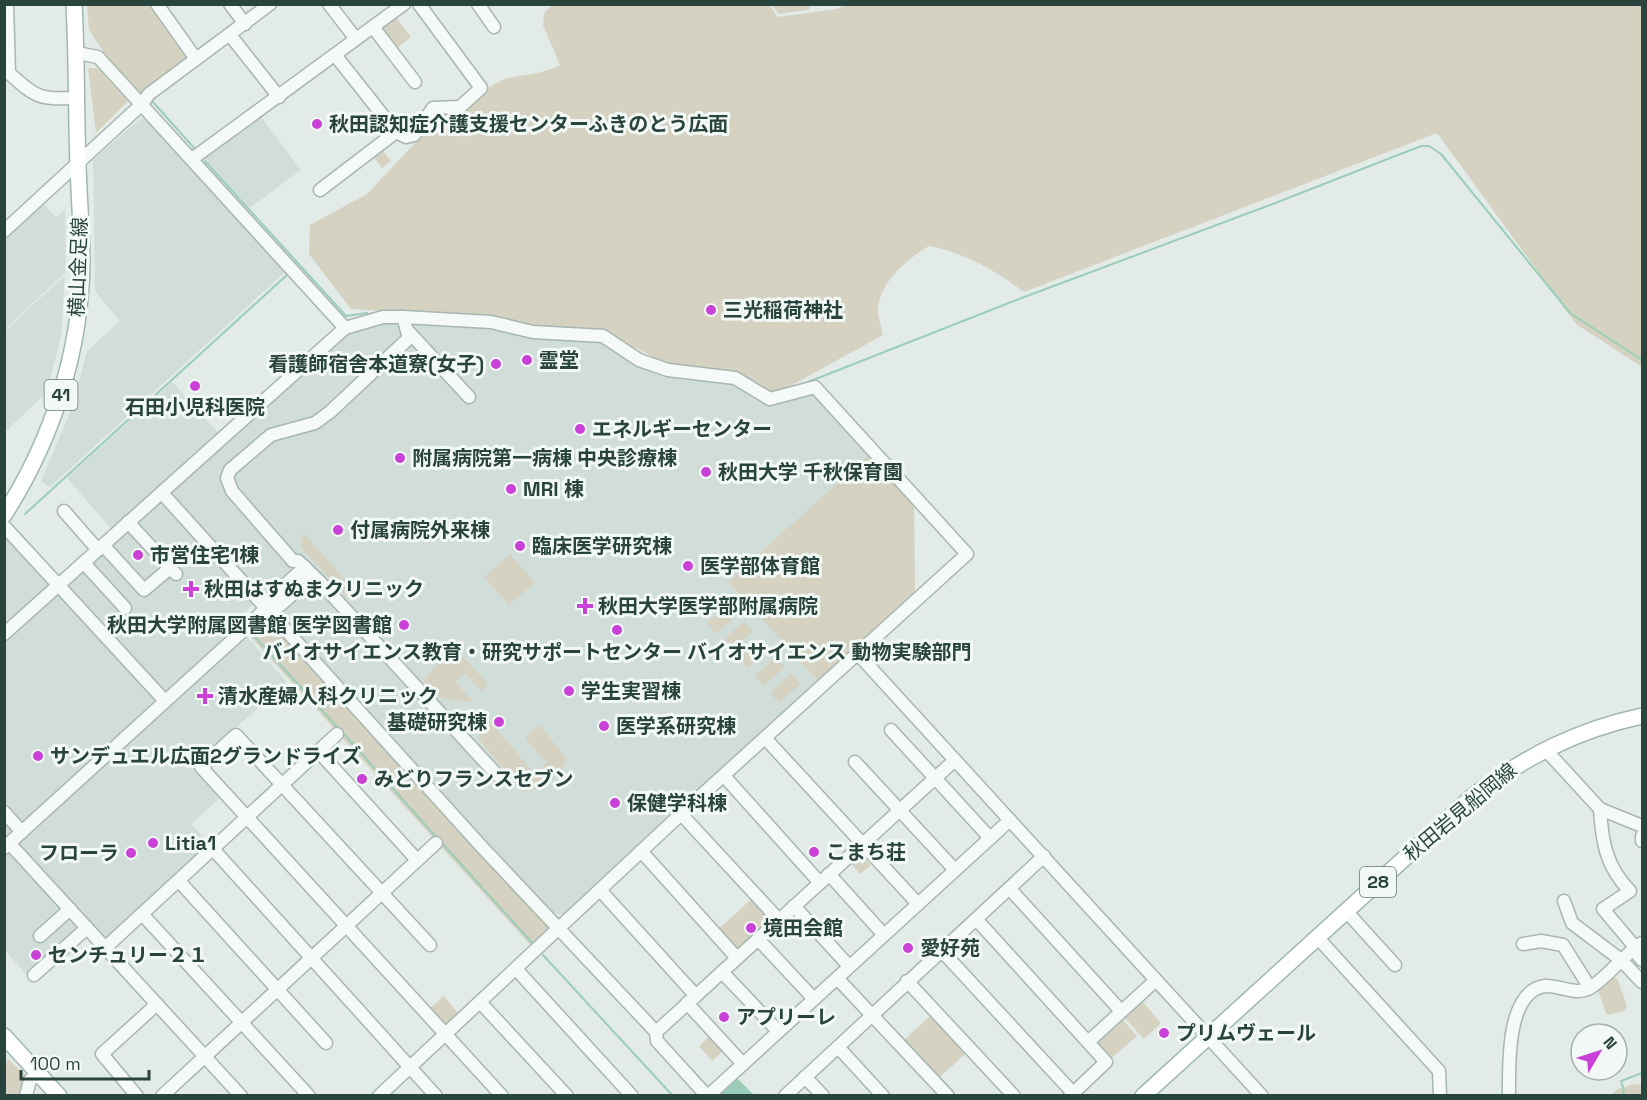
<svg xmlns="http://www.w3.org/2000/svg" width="1647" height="1100" viewBox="0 0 1647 1100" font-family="'Space Grotesk','Noto Sans JP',sans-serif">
<rect width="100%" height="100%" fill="#e2ebe8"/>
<g fill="#d0ddd8">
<path d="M259 114 301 170 250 208 202 156Z"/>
<path d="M140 119 149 120 286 271 50 487 41 481 72 408 87 351 120 321 95 291 93 160Z"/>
<path d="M42 202 56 218 65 209 66 272 5 329V237Z"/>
<path d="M65 275 61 337 46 393 5 432V331Z"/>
<path d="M431 319 603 336 661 367 734 378 770 399 815 387 914 502 915 594 564 915 553 913 418 769 169 494 347 331 381 322Z"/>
<path d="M172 382 219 434 112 530 67 478Z"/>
<path d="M159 498 255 603 234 622 287 682 194 765 222 796 191 824 212 846 106 938 83 932 28 977 5 950 4 537 13 527 64 584Z"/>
</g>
<g fill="#d5d2c2">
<path d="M610 4 770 5 777 17 837 9 847 4 1642 5V367L1576 324 1437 133 1024 292C996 271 963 252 929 246 907 259 878 283 878 312 878 319 882 328 883 335L774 395 723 373 663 362 607 333 541 328 436 314 351 309 309 254 310 225 367 194 415 143 437 115 449 108 465 109C478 98 491 83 508 78 526 74 544 74 560 65L543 25 544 13 552 5Z"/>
<path d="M87 5H150L188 55 187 61 144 92H136L111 63 89 30Z"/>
<path d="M773 5V4L810 5 809 10 778 14Z"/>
<path d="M395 16 411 37 396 49 382 31 383 25Z"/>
<path d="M88 68H97L128 101 96 133Z"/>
<path d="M382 149 391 161 382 168 373 156Z"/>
<path d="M872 452 914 502 915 594 819 682 728 582Z"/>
<path d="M303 532 359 596 346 597 301 547Z"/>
<path d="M510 554 535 582 509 605 484 577Z"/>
<path d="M729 604 738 614 716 634 707 623Z"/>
<path d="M269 615 559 929 536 951 248 634Z"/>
<path d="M744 621 753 631 732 650 723 640Z"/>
<path d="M760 639 769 649 748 668 739 658Z"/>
<path d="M457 655 466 660 488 685 481 691 465 673 455 682 473 702C453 699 435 702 424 684 427 669 443 660 457 655Z"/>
<path d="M776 657 785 667 764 686 755 676Z"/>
<path d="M791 673 800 684 779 703 770 693Z"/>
<path d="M482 713 534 773 547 763 525 738 539 725 567 758C564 774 538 794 522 791L479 739Z"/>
<path d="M859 855 871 865 860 874 850 862Z"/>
<path d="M756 895 779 920 737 958 714 933Z"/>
<path d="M1611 978H1617L1627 1006 1625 1011 1607 1015 1597 988Z"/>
<path d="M444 996 460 1016 449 1026 443 1025 429 1009Z"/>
<path d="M1141 1000 1161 1023 1144 1039 1123 1016Z"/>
<path d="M931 1015 966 1053 939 1078 904 1040Z"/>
<path d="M1121 1018 1137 1036 1109 1060 1097 1046 1096 1039Z"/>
<path d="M710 1036 723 1051 712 1061 699 1046Z"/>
<path d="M8 1059 28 1078 24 1095 5 1096V1066Z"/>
<path d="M1633 1084 1642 1085V1095H1610L1618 1089Z"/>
</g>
<path fill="#9bcdb8" d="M737 1078 754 1095H720Z"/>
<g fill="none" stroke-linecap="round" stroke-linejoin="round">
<g stroke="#9bcdb8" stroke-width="2">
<path d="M153 102 195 149"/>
<path d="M205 161 346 316 367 313"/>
<path d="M808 382 1019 299 1270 205 1421 146H1429L1441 154 1570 313 1642 360"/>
<path d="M25 514 288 274"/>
<path d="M255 637 339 729"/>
<path d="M343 733 437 838"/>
<path d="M441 842 534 945"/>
<path d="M543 955 673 1096"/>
<path d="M1622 1096 1624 1091 1621 1081 1642 1073"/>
</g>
<g stroke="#a7b6b1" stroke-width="15">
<g id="minor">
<path d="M7 4 9 73C37 99 40 99 77 98"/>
<path d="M157 4 196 59"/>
<path d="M230 4 245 24"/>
<path d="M329 4 356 39"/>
<path d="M478 4 494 27"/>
<path d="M373 27 415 82"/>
<path d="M230 35 279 97"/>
<path d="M77 53 98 57 345 328"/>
<path d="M335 55 396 132 406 137 414 135 433 108 460 107 481 88 419 4"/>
<path d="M192 159 404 4"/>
<path d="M320 190 396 132"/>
<path d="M4 231 141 105 149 94 270 4"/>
<path d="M403 317 409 338 330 412 315 423 271 435 230 470 227 478 232 491 293 561H298L320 582 497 775"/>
<path d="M409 332 469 397"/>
<path d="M162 493 481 846 656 1032 955 760"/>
<path d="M64 511 98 550"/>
<path d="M128 522 176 574"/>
<path d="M4 526 165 701"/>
<path d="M103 545 144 590 170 568"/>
<path d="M84 563 125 608"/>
<path d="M268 606 277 608 313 576"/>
<path d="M4 634 345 328 383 317H403L491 322 533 332 603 336 639 360 668 370 735 378 770 399 815 387 967 554 681 814 379 1096"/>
<path d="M858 654 1262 1096"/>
<path d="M891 730 990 838"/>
<path d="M765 738 918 904"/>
<path d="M1545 749 1600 809 1642 826"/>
<path d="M319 752 417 860"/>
<path d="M855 762 955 870"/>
<path d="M724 776 820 883"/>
<path d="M1600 809C1602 842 1606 867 1630 891L1603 909 1635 947"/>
<path d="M4 812 22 832"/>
<path d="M681 814 779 920"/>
<path d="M1642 836V841"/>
<path d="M10 844 241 1096"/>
<path d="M4 848 247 627 268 606V600L305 567"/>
<path d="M213 849 436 1096"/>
<path d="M641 851 737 958"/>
<path d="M829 874 884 935"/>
<path d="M179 881 326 1043"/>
<path d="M1010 889 1121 1011"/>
<path d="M600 890 696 996"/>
<path d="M1564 901 1572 923 1621 960 1642 982"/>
<path d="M794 906 849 966"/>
<path d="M1346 911 1395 965"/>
<path d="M142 914 309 1096"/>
<path d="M976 919 1106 1062 1070 1096"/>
<path d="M40 936 70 909"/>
<path d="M1317 937 1439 1071 1440 1096"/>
<path d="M758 939 814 999"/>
<path d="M1523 944 1541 941 1563 945 1590 988"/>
<path d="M430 945 236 735 201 767 502 1096"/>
<path d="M105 948 337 734"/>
<path d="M1633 949 1642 960"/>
<path d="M941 950 1073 1093"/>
<path d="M516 969 632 1096"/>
<path d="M722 972 778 1031"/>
<path d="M34 975 87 928"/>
<path d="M837 978 948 1096"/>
<path d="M907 981 1014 1096"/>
<path d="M480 1002 567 1096"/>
<path d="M687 1003 743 1064"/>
<path d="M656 1032 657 1041 707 1096"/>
<path d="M1088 1042 1156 980"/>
<path d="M838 1047 883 1096"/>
<path d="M805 1077 823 1096"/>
<path d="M26 1096 30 1080 39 1074"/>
<path d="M137 1096 102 1054 157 1004"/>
<path d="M162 1096 436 843"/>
<path d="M708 1096 1010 820"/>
<path d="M785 1096 1044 856"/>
<path d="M1509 1096C1509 1066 1506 991 1545 986 1560 985 1575 996 1590 988 1609 976 1623 955 1642 943"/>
</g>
</g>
<g stroke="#a0b7b0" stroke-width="18">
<g id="major">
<path d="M4 515C52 440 80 354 82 265 82 232 79 198 78 165 76 111 77 58 74 4"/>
<path d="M4 1036 59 1096"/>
<path d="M1143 1096 1474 795C1527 756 1577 730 1642 716"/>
</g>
</g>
<use href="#minor" stroke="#f5f9f8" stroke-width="12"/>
<use href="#major" stroke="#fff" stroke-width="15"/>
</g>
<g fill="#c941d6" stroke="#f2f8f6" stroke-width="2">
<circle cx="317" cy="124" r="6"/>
<circle cx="711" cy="310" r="6"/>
<circle cx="527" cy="360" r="6"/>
<circle cx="496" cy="364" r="6"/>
<circle cx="195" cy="386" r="6"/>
<circle cx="580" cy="429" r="6"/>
<circle cx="400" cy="458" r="6"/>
<circle cx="706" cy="472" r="6"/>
<circle cx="511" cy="489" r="6"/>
<circle cx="338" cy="530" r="6"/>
<circle cx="520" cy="546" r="6"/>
<circle cx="138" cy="555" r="6"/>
<circle cx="688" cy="566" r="6"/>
<path d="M188 580h6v6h6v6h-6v6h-6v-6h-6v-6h6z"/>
<path d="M582 597h6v6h6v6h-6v6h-6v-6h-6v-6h6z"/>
<circle cx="404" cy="625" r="6"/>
<circle cx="617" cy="630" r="6"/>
<circle cx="569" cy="691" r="6"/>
<path d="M202 687h6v6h6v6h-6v6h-6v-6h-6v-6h6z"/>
<circle cx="499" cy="722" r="6"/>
<circle cx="604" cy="726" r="6"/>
<circle cx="38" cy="756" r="6"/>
<circle cx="362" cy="779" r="6"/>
<circle cx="615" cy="803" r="6"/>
<circle cx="153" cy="843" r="6"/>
<circle cx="814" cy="852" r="6"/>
<circle cx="131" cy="853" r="6"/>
<circle cx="751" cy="928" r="6"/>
<circle cx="908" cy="948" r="6"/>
<circle cx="36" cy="955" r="6"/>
<circle cx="724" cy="1017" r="6"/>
<circle cx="1164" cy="1033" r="6"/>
</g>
<g text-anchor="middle" stroke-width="6" stroke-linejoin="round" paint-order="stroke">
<g fill="#f2f8f6" stroke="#657a74" stroke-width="1.5">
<rect x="44.5" y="380" width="33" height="30" rx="4.5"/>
<rect x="1360" y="867" width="36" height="30" rx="4.5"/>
</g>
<g font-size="18" font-weight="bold" fill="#29443c">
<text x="61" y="401">41</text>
<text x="1378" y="888">28</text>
</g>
<g font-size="20" font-weight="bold" fill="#29443c" stroke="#f2f8f6" text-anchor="start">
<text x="329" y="131">秋田認知症介護支援センターふきのとう広面</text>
<text x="723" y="317">三光稲荷神社</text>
<text x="539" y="367">霊堂</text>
<text x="484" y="371" text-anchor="end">看護師宿舎本道寮(女子)</text>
<text x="195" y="414" text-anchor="middle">石田小児科医院</text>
<text x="592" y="436">エネルギーセンター</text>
<text x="412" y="465">附属病院第一病棟 中央診療棟</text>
<text x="718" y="479">秋田大学 千秋保育園</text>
<text x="523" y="496">MRI 棟</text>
<text x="350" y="537">付属病院外来棟</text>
<text x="532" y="553">臨床医学研究棟</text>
<text x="150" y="562">市営住宅1棟</text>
<text x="700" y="573">医学部体育館</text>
<text x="204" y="596">秋田はすぬまクリニック</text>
<text x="598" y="613">秋田大学医学部附属病院</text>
<text x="392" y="632" text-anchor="end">秋田大学附属図書館 医学図書館</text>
<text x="617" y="659" text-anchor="middle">バイオサイエンス教育・研究サポートセンター バイオサイエンス 動物実験部門</text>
<text x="581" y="698">学生実習棟</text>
<text x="218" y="703">清水産婦人科クリニック</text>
<text x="487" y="729" text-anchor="end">基礎研究棟</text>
<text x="616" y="733">医学系研究棟</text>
<text x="50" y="763">サンデュエル広面2グランドライズ</text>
<text x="374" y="786">みどりフランスセブン</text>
<text x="627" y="810">保健学科棟</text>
<text x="165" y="850">Litia1</text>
<text x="826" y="859">こまち荘</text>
<text x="119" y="860" text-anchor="end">フローラ</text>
<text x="763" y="935">境田会館</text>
<text x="920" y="955">愛好苑</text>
<text x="48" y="962">センチュリー２１</text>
<text x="736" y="1024">アプリーレ</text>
<text x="1176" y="1040">プリムヴェール</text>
</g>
<g font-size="20" fill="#29443c" stroke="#f2f8f6">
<text transform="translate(78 267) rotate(-88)" y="7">横山金足線</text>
<text transform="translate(1460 812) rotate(-40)" y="7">秋田岩見船岡線</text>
</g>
</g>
<rect width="1647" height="1100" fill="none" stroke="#29443c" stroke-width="12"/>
<g transform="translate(1599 1052) rotate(51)"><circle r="28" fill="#f2f8f6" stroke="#a2b0ac" stroke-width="1.5"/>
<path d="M0-4.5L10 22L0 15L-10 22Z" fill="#c941d6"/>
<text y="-9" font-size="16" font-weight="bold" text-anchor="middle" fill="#29443c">N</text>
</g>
<path d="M21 1070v9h128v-9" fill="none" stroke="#29443c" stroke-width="3"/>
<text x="30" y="1070" font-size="18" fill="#29443c" stroke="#f2f8f6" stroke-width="4.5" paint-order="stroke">100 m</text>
</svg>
